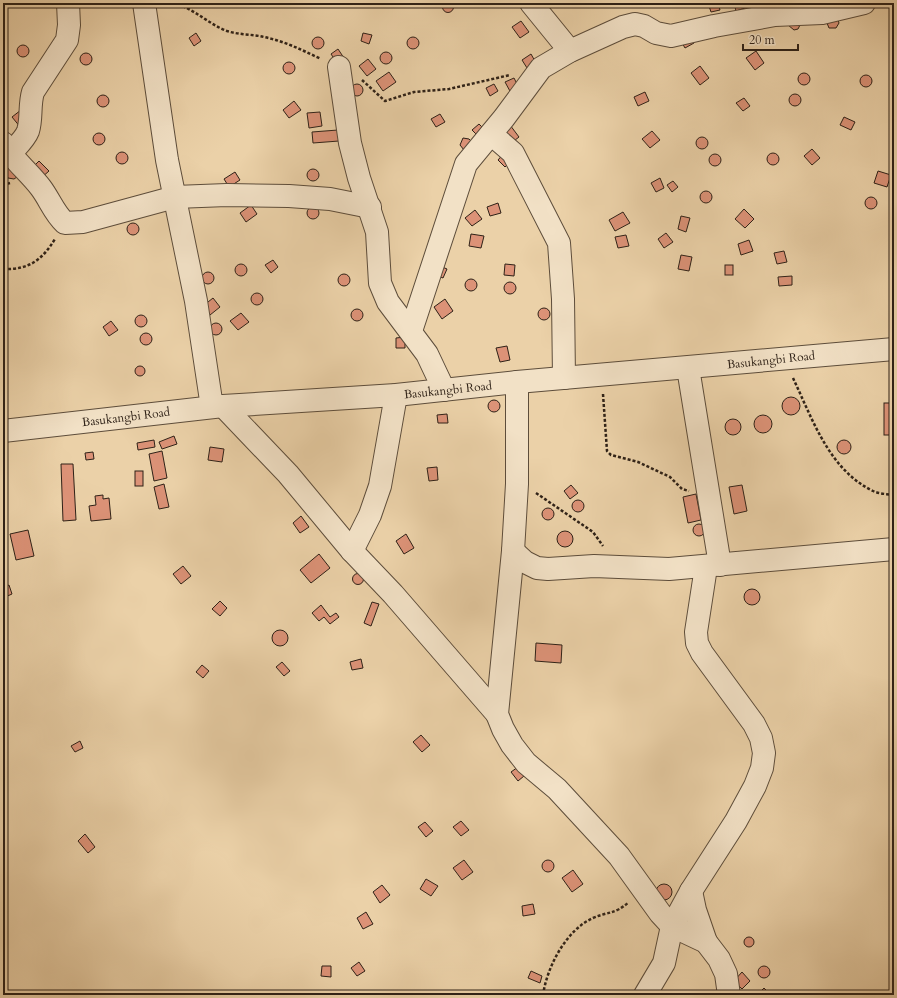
<svg xmlns="http://www.w3.org/2000/svg" width="897" height="998" viewBox="0 0 897 998" font-family="Cardo,serif">
<rect width="100%" height="100%" fill="#ebd1a8"/>
<filter id="stains"><feTurbulence type="fractalNoise" baseFrequency=".005" numOctaves="4"/><feColorMatrix values="0 0 0 0 .2 0 0 0 0 .09 0 0 0 0 .02 0 0 0 .5 -.17"/></filter>
<radialGradient id="worn" r=".72"><stop offset=".6" stop-color="#630" stop-opacity="0"/><stop offset="1" stop-color="#630" stop-opacity=".3"/></radialGradient>
<g fill="#dc9277" stroke="#2e2117">
<circle cx="448" cy="7" r="5.5"/>
<path d="M294 3 288 7 283 3Z"/>
<path d="M708 3H718L720 10 711 12Z"/>
<path d="M734 3H747L748 7 736 11Z"/>
<path d="M838 20 839 23 836 28H829L827 23Z"/>
<path d="M521 21 529 32 520 38 512 27Z"/>
<path d="M801 23 798 29 794 30 788 25Z"/>
<path d="M196 33 201 41 194 46 189 38Z"/>
<path d="M363 33 372 35 369 44 361 41Z"/>
<path d="M690 36 694 43 685 48 681 41Z"/>
<circle cx="318" cy="43" r="6"/>
<circle cx="413" cy="43" r="6"/>
<circle cx="23" cy="51" r="6"/>
<path d="M338 49 344 58 337 63 331 54Z"/>
<path d="M756 51 764 63 755 70 746 58Z"/>
<circle cx="386" cy="58" r="6"/>
<circle cx="86" cy="59" r="6"/>
<path d="M531 54 536 63 527 68 522 60Z"/>
<path d="M368 59 376 69 367 76 359 66Z"/>
<circle cx="289" cy="68" r="6"/>
<path d="M700 66 709 78 700 85 691 73Z"/>
<path d="M389 72 396 82 383 91 376 81Z"/>
<circle cx="804" cy="79" r="6"/>
<circle cx="866" cy="81" r="6"/>
<path d="M514 78 519 88 511 93 505 82Z"/>
<path d="M494 84 498 91 490 96 486 88Z"/>
<circle cx="357" cy="90" r="6"/>
<path d="M645 92 649 101 638 106 634 97Z"/>
<circle cx="795" cy="100" r="6"/>
<circle cx="103" cy="101" r="6"/>
<path d="M744 98 750 106 743 111 736 103Z"/>
<path d="M294 101 301 110 289 118 283 110Z"/>
<path d="M21 110V128L12 117Z"/>
<path d="M320 112 322 126 309 128 307 113Z"/>
<path d="M440 114 445 122 436 127 431 119Z"/>
<path d="M844 117 855 122 851 130 840 125Z"/>
<path d="M479 124 486 131 479 137 472 130Z"/>
<path d="M510 125 519 137 510 144 501 132Z"/>
<path d="M338 130 339 141 313 143 312 132Z"/>
<path d="M652 131 660 140 650 148 642 139Z"/>
<circle cx="99" cy="139" r="6"/>
<circle cx="702" cy="143" r="6"/>
<path d="M463 138 469 139 472 142 464 150 460 145Z"/>
<path d="M812 149 820 158 812 165 804 156Z"/>
<circle cx="122" cy="158" r="6"/>
<path d="M505 152 512 160 505 167 498 160Z"/>
<circle cx="773" cy="159" r="6"/>
<circle cx="715" cy="160" r="6"/>
<path d="M39 161 49 171 41 178 32 168Z"/>
<path d="M11 167 17 177 14 179 8 178 6 174 7 168Z"/>
<circle cx="313" cy="175" r="6"/>
<path d="M878 171 891 175 887 187 874 183Z"/>
<path d="M235 172 240 180 229 187 224 179Z"/>
<path d="M660 178 664 188 656 192 651 183Z"/>
<path d="M673 181 678 187 672 192 667 185Z"/>
<circle cx="706" cy="197" r="6"/>
<circle cx="871" cy="203" r="6"/>
<path d="M498 203 501 213 490 216 487 207Z"/>
<path d="M251 205 257 214 246 222 240 213Z"/>
<circle cx="313" cy="213" r="6"/>
<path d="M744 209 754 219 745 228 735 219Z"/>
<path d="M475 210 482 219 472 226 465 218Z"/>
<path d="M623 212 630 223 615 231 609 220Z"/>
<path d="M681 216 690 218 686 232 678 229Z"/>
<circle cx="133" cy="229" r="6"/>
<path d="M666 233 673 242 664 248 658 239Z"/>
<path d="M471 234 484 236 481 248 469 246Z"/>
<path d="M626 235 629 246 618 248 615 237Z"/>
<path d="M749 240 753 251 741 255 738 244Z"/>
<path d="M784 251 787 262 777 264 774 253Z"/>
<path d="M681 255 692 257 689 271 678 269Z"/>
<path d="M273 260 278 267 271 273 265 265Z"/>
<circle cx="241" cy="270" r="6"/>
<path d="M505 264 515 265 514 276 504 275Z"/>
<rect x="725" y="265" width="8" height="10"/>
<path d="M440 266 447 269 443 278 436 275Z"/>
<circle cx="208" cy="278" r="6"/>
<circle cx="344" cy="280" r="6"/>
<path d="M792 276V285L779 286 778 277Z"/>
<circle cx="471" cy="285" r="6"/>
<circle cx="510" cy="288" r="6"/>
<circle cx="257" cy="299" r="6"/>
<path d="M213 298 220 307 210 315 203 306Z"/>
<path d="M445 299 453 311 442 319 434 307Z"/>
<circle cx="544" cy="314" r="6"/>
<circle cx="357" cy="315" r="6"/>
<path d="M241 313 249 322 238 330 230 321Z"/>
<circle cx="141" cy="321" r="6"/>
<path d="M111 321 118 330 109 336 103 327Z"/>
<circle cx="216" cy="329" r="6"/>
<circle cx="146" cy="339" r="6"/>
<path d="M405 337V348H396V338Z"/>
<path d="M507 346 510 360 500 362 496 348Z"/>
<circle cx="140" cy="371" r="5"/>
<circle cx="791" cy="406" r="9"/>
<circle cx="494" cy="406" r="6"/>
<rect x="884" y="403" width="10" height="32"/>
<path d="M447 414 448 423H438L437 415Z"/>
<circle cx="763" cy="424" r="9"/>
<circle cx="733" cy="427" r="8"/>
<path d="M174 436 177 444 162 449 159 442Z"/>
<path d="M154 440 155 447 138 450 137 443Z"/>
<circle cx="844" cy="447" r="7"/>
<path d="M210 447 224 449 222 462 208 460Z"/>
<path d="M162 451 167 478 154 481 149 454Z"/>
<path d="M93 452 94 459 86 460 85 453Z"/>
<path d="M61 464H73L76 520 63 521Z"/>
<path d="M437 467 438 480 429 481 427 468Z"/>
<rect x="135" y="471" width="8" height="15"/>
<path d="M164 484 169 507 159 509 154 487Z"/>
<path d="M571 485 578 493 570 499 564 491Z"/>
<path d="M742 485 747 511 734 514 729 487Z"/>
<path d="M696 494 701 520 688 523 683 497Z"/>
<path d="M103 495V499L109 498 111 519 91 521 89 506 96 505 95 496Z"/>
<circle cx="578" cy="506" r="6"/>
<circle cx="548" cy="514" r="6"/>
<path d="M301 516 309 527 300 533 293 523Z"/>
<circle cx="699" cy="530" r="6"/>
<path d="M28 530 34 556 16 560 10 534Z"/>
<circle cx="565" cy="539" r="8"/>
<path d="M406 534 414 548 404 554 396 541Z"/>
<path d="M319 554 330 568 311 583 300 570Z"/>
<path d="M183 566 191 576 181 584 173 574Z"/>
<circle cx="358" cy="579" r="5.5"/>
<path d="M9 585 12 594 3 598V588Z"/>
<circle cx="752" cy="597" r="8"/>
<path d="M220 601 227 608 220 616 212 609Z"/>
<path d="M372 602 379 604 371 626 364 623Z"/>
<path d="M321 605 330 617 336 613 339 617 330 624 324 617 319 621 312 613Z"/>
<circle cx="280" cy="638" r="8"/>
<path d="M536 643 562 645 561 663 535 661Z"/>
<path d="M361 659 363 668 352 670 350 662Z"/>
<path d="M282 662 290 671 284 676 276 667Z"/>
<path d="M202 665 209 671 203 678 196 672Z"/>
<path d="M421 735 430 745 422 752 413 742Z"/>
<path d="M80 741 83 748 75 752 71 746Z"/>
<path d="M518 767 524 776 518 781 511 772Z"/>
<path d="M461 821 469 830 461 836 453 827Z"/>
<path d="M425 822 433 831 426 837 418 827Z"/>
<path d="M85 834 95 847 88 853 78 841Z"/>
<circle cx="548" cy="866" r="6"/>
<path d="M464 860 473 872 462 880 453 868Z"/>
<path d="M573 870 583 884 572 892 562 878Z"/>
<path d="M426 879 438 886 431 896 420 889Z"/>
<circle cx="664" cy="892" r="8"/>
<path d="M382 885 390 895 380 903 373 892Z"/>
<path d="M533 904 535 914 523 916 522 906Z"/>
<path d="M366 912 373 924 363 929 357 918Z"/>
<circle cx="749" cy="942" r="5"/>
<path d="M359 962 365 971 357 976 351 968Z"/>
<circle cx="764" cy="972" r="6"/>
<path d="M322 966H331V977L321 976Z"/>
<path d="M531 971 542 976 540 983 528 978Z"/>
<path d="M742 972 750 981 742 989 734 981Z"/>
<path d="M764 988 771 995H757Z"/>
<path d="M347 991 350 995H341Z"/>
</g>
<g fill="none" stroke-linecap="round" stroke-linejoin="round">
<g stroke="#5d4d3b" stroke-width="24">
<g id="minor">
<path d="M144 3 167 160 196 301 212 407"/>
<path d="M531 3 570 51"/>
<path d="M339 67 350 143 359 178 377 232 380 283 388 302 427 354 444 390"/>
<path d="M491 134 513 153 559 243 563 299 564 378"/>
<path d="M3 143C13 160 29 172 41 188 50 200 54 213 65 223L83 222 175 197 227 195 289 196 330 199 370 207"/>
<path d="M10 154C16 147 25 139 28 131 32 119 29 105 33 92L67 40 69 25 68 3"/>
<path d="M411 331 466 164 504 118 541 68 570 51 623 27 635 24 644 26 656 33 671 36 714 26 775 15 822 13 864 3"/>
<path d="M688 368 720 565"/>
<path d="M517 382V484L513 551 497 714 503 729 512 745 526 763 557 789 619 856 660 913 672 926 706 942 719 959 726 974 729 995"/>
<path d="M223 406 288 474 352 551 393 594 497 714"/>
<path d="M3 431 223 406 396 395 517 382 894 349"/>
<path d="M352 551 370 515 380 486 396 395"/>
<path d="M513 551 525 562 537 568 548 569 594 566 669 569 894 549"/>
<path d="M691 891 695 910 706 942"/>
<path d="M645 995 664 963 672 926 691 891 736 821 755 786 762 768 764 753 761 738 754 724 702 653 697 643 696 632 706 567"/>
</g>
</g>
<g stroke="#2e2117" stroke-width="2.5" stroke-dasharray="3 2" stroke-linecap="butt">
<path d="M173 3C194 8 208 24 227 31 239 35 252 34 264 37 284 41 302 50 321 59"/>
<path d="M362 80 385 101 414 92 449 89 510 75"/>
<path d="M3 185 10 183"/>
<path d="M3 269C29 270 42 260 55 239"/>
<path d="M793 378C812 418 829 470 873 491 879 494 887 494 894 495"/>
<path d="M603 394 607 451 611 455 638 462 670 477 682 489 689 491"/>
<path d="M536 493 593 532 603 546"/>
<path d="M543 995C547 967 566 930 593 918 609 911 614 915 629 902"/>
</g>
<use href="#minor" stroke="#f2e1c6" stroke-width="22"/>
</g>
<g text-anchor="middle" stroke-width="3.5" stroke-linejoin="round" paint-order="stroke">
<g font-size="12" fill="#2e2117" stroke="#f2e1c6">
<text transform="translate(771 360) rotate(-6)" y="4">Basukangbi Road</text>
<text transform="translate(448 390) rotate(-6)" y="4">Basukangbi Road</text>
<text transform="translate(126 417) rotate(-7)" y="4">Basukangbi Road</text>
</g>
</g>
<rect width="897" height="998" fill="none" stroke="#ebd1a8" stroke-width="16"/>
<rect x="4" y="4" width="889" height="990" fill="none" stroke="#2e2117" stroke-width="2"/>
<rect x="8" y="8" width="881" height="982" fill="none" stroke="#2e2117"/>
<path d="M743 44v6h55v-6" fill="none" stroke="#2e2117" stroke-width="2"/>
<text x="749" y="44" font-size="12" fill="#2e2117" stroke="#f2e1c6" stroke-width="3" paint-order="stroke">20 m</text>
<rect width="100%" height="100%" filter="url(#stains)"/>
<rect width="100%" height="100%" fill="url(#worn)"/>
</svg>
